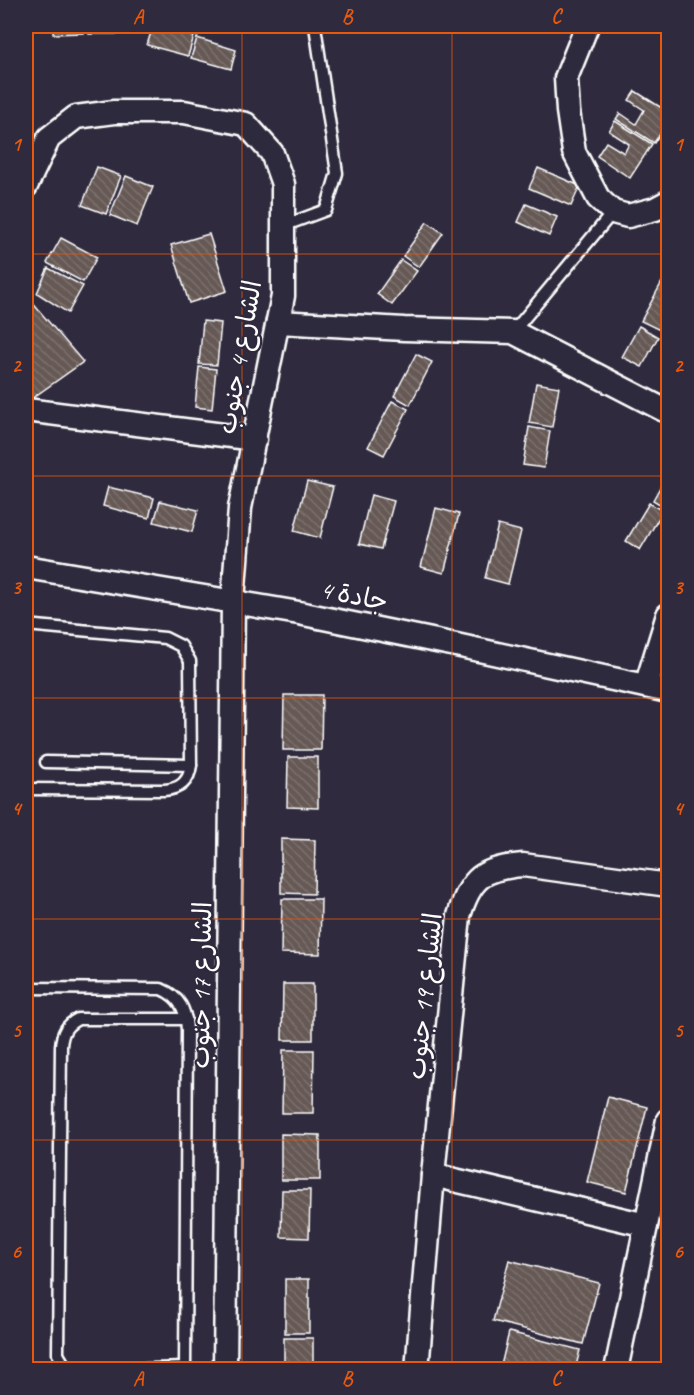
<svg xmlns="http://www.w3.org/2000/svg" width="694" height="1395" viewBox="0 0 694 1395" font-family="Caveat,'Playpen Sans Arabic',sans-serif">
<defs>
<pattern id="building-back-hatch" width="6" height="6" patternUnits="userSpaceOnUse" patternTransform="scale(1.5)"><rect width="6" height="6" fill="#655854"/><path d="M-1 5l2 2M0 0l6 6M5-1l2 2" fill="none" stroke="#7c716e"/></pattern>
</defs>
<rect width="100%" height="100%" fill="#2f2a3d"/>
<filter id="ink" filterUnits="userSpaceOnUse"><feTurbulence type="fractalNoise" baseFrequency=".0167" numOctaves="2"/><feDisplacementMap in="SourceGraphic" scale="12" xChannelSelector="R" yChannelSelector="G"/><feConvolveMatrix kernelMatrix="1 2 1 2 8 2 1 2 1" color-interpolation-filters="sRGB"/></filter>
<g filter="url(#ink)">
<g fill="url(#building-back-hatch)" stroke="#fff" stroke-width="1.5">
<path d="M53 26H84V33L53 34Z"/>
<rect x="89" y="26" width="27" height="8"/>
<path d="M153 26 194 36 188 56 147 45Z"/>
<path d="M197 38 236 50 231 69 191 58Z"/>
<path d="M635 91 668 112V121L654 143 616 119 620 113 636 124 644 110 629 100Z"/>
<path d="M615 121 652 144 630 178 597 156 606 142 624 153 629 144 609 131Z"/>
<path d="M97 167 121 176 106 214 82 205Z"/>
<path d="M538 168 580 186 571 206 529 188Z"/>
<path d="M126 176 153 187 137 226 110 215Z"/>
<path d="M526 204 557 217 549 236 518 222Z"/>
<path d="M427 222 443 233 419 267 403 256Z"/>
<path d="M209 234 227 291 189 303 171 245Z"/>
<path d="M61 238 97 257 83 282 47 263Z"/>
<path d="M401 260 417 271 392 305 377 294Z"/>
<path d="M48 268 83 286 68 313 37 293Z"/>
<path d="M662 282 668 285V319L662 331 641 321Z"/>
<path d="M30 300 83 362 31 399 26 393V302Z"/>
<path d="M203 321 221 323 217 365 199 364Z"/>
<path d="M639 326 658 337 642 367 622 357Z"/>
<path d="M416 354 432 362 410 405 394 396Z"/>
<path d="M199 367 216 369 212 409 195 407Z"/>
<path d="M536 383 559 387 552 427 529 423Z"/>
<path d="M392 401 408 409 384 455 368 447Z"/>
<path d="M529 427 550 431 544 468 523 465Z"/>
<path d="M668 473V504L666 508 653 500Z"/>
<path d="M307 481 333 487 320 538 294 531Z"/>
<path d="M108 487 154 498 149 518 103 506Z"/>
<path d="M371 495 394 501 381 549 359 544Z"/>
<path d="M160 501 198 510 192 532 154 522Z"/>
<path d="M649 503 663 511 640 550 626 541Z"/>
<path d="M436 508 459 514 444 573 421 567Z"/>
<path d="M498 525 521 531 508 584 485 578Z"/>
<path d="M284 695H322L321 750H283Z"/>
<path d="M288 757H318V808L287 807Z"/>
<path d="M281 839 315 840 314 894 281 893Z"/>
<path d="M282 899H321L320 954 281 953Z"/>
<path d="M283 984H313V1040H282Z"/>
<path d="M283 1050H314L313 1113H282Z"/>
<path d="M608 1097 647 1107 626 1192 587 1182Z"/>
<path d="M281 1134 320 1135V1180H281Z"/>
<path d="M282 1190H310L309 1238 281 1237Z"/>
<path d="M509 1260 599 1283 583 1344 493 1321Z"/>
<rect x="285" y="1279" width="24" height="54"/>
<path d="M509 1332 580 1350 575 1370H500Z"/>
<rect x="284" y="1338" width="29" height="32"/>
</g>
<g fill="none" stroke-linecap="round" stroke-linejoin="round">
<g stroke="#fff" stroke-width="15">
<g id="lane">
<path d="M283 226 326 210 337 173 315 26"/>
<path d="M513 332 613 212"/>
<path d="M26 625 165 638 181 646 190 661 191 765C189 782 180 789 164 790L26 789"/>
<path d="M46 762 191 765"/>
<path d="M26 988 161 989C180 997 186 1010 187 1030L185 1370"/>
<path d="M72 1370 65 1366 58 1354 61 1046C62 1033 66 1025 78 1019H186"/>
<path d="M118 1370 185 1368"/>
</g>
</g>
<g stroke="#fff" stroke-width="27">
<g id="street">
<path d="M587 26 566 78 568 111 574 152 598 198 613 212 628 216 655 209 668 202"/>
<path d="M26 186 49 138 76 117 114 112H184L246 124 272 153 283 184V296L240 508 233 601 225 1370"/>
<path d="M278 322 404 329 513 332 668 412"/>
<path d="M26 410 255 439"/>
<path d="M26 567 299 613 456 645 668 691"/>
<path d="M646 686 668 615"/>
<path d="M433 1175 646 1225"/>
<path d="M417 1370 433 1175 459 916C470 878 483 868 523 865L668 885"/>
<path d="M616 1370 668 1120"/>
</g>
</g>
<use href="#lane" stroke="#2f2a3d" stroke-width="10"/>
<use href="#street" stroke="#2f2a3d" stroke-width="22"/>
</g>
</g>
<path fill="none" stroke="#e8590c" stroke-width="1.5" stroke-opacity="0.55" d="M242 26V1370M452 26V1370M26 254H668M26 476H668M26 698H668M26 919H668M26 1140H668"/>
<g text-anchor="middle" stroke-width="4.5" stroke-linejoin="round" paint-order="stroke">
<g font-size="26" fill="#fff" stroke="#2f2a3d">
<text transform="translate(239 357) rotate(-80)" y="9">الشارع 4 جنوب</text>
<text transform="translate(354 595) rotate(11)" y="9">جادة 4</text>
<text transform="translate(201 985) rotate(-89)" y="9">الشارع 17 جنوب</text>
<text transform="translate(424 996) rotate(-84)" y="9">الشارع 19 جنوب</text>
</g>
</g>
<rect width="694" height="1395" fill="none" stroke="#2f2a3d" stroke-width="66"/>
<rect x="33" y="33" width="628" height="1329" fill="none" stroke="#e8590c" stroke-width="2"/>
<g font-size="20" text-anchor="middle" font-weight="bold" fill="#e8590c">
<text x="138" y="23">A</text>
<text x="347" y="23">B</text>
<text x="556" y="23">C</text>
<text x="16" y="151">1</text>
<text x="678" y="151">1</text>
<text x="16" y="372">2</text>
<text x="678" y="372">2</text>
<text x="16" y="594">3</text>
<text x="678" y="594">3</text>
<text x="16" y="815">4</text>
<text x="678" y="815">4</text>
<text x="16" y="1037">5</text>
<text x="678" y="1037">5</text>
<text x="16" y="1258">6</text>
<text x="678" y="1258">6</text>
<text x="138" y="1385">A</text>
<text x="347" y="1385">B</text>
<text x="556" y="1385">C</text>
</g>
</svg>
